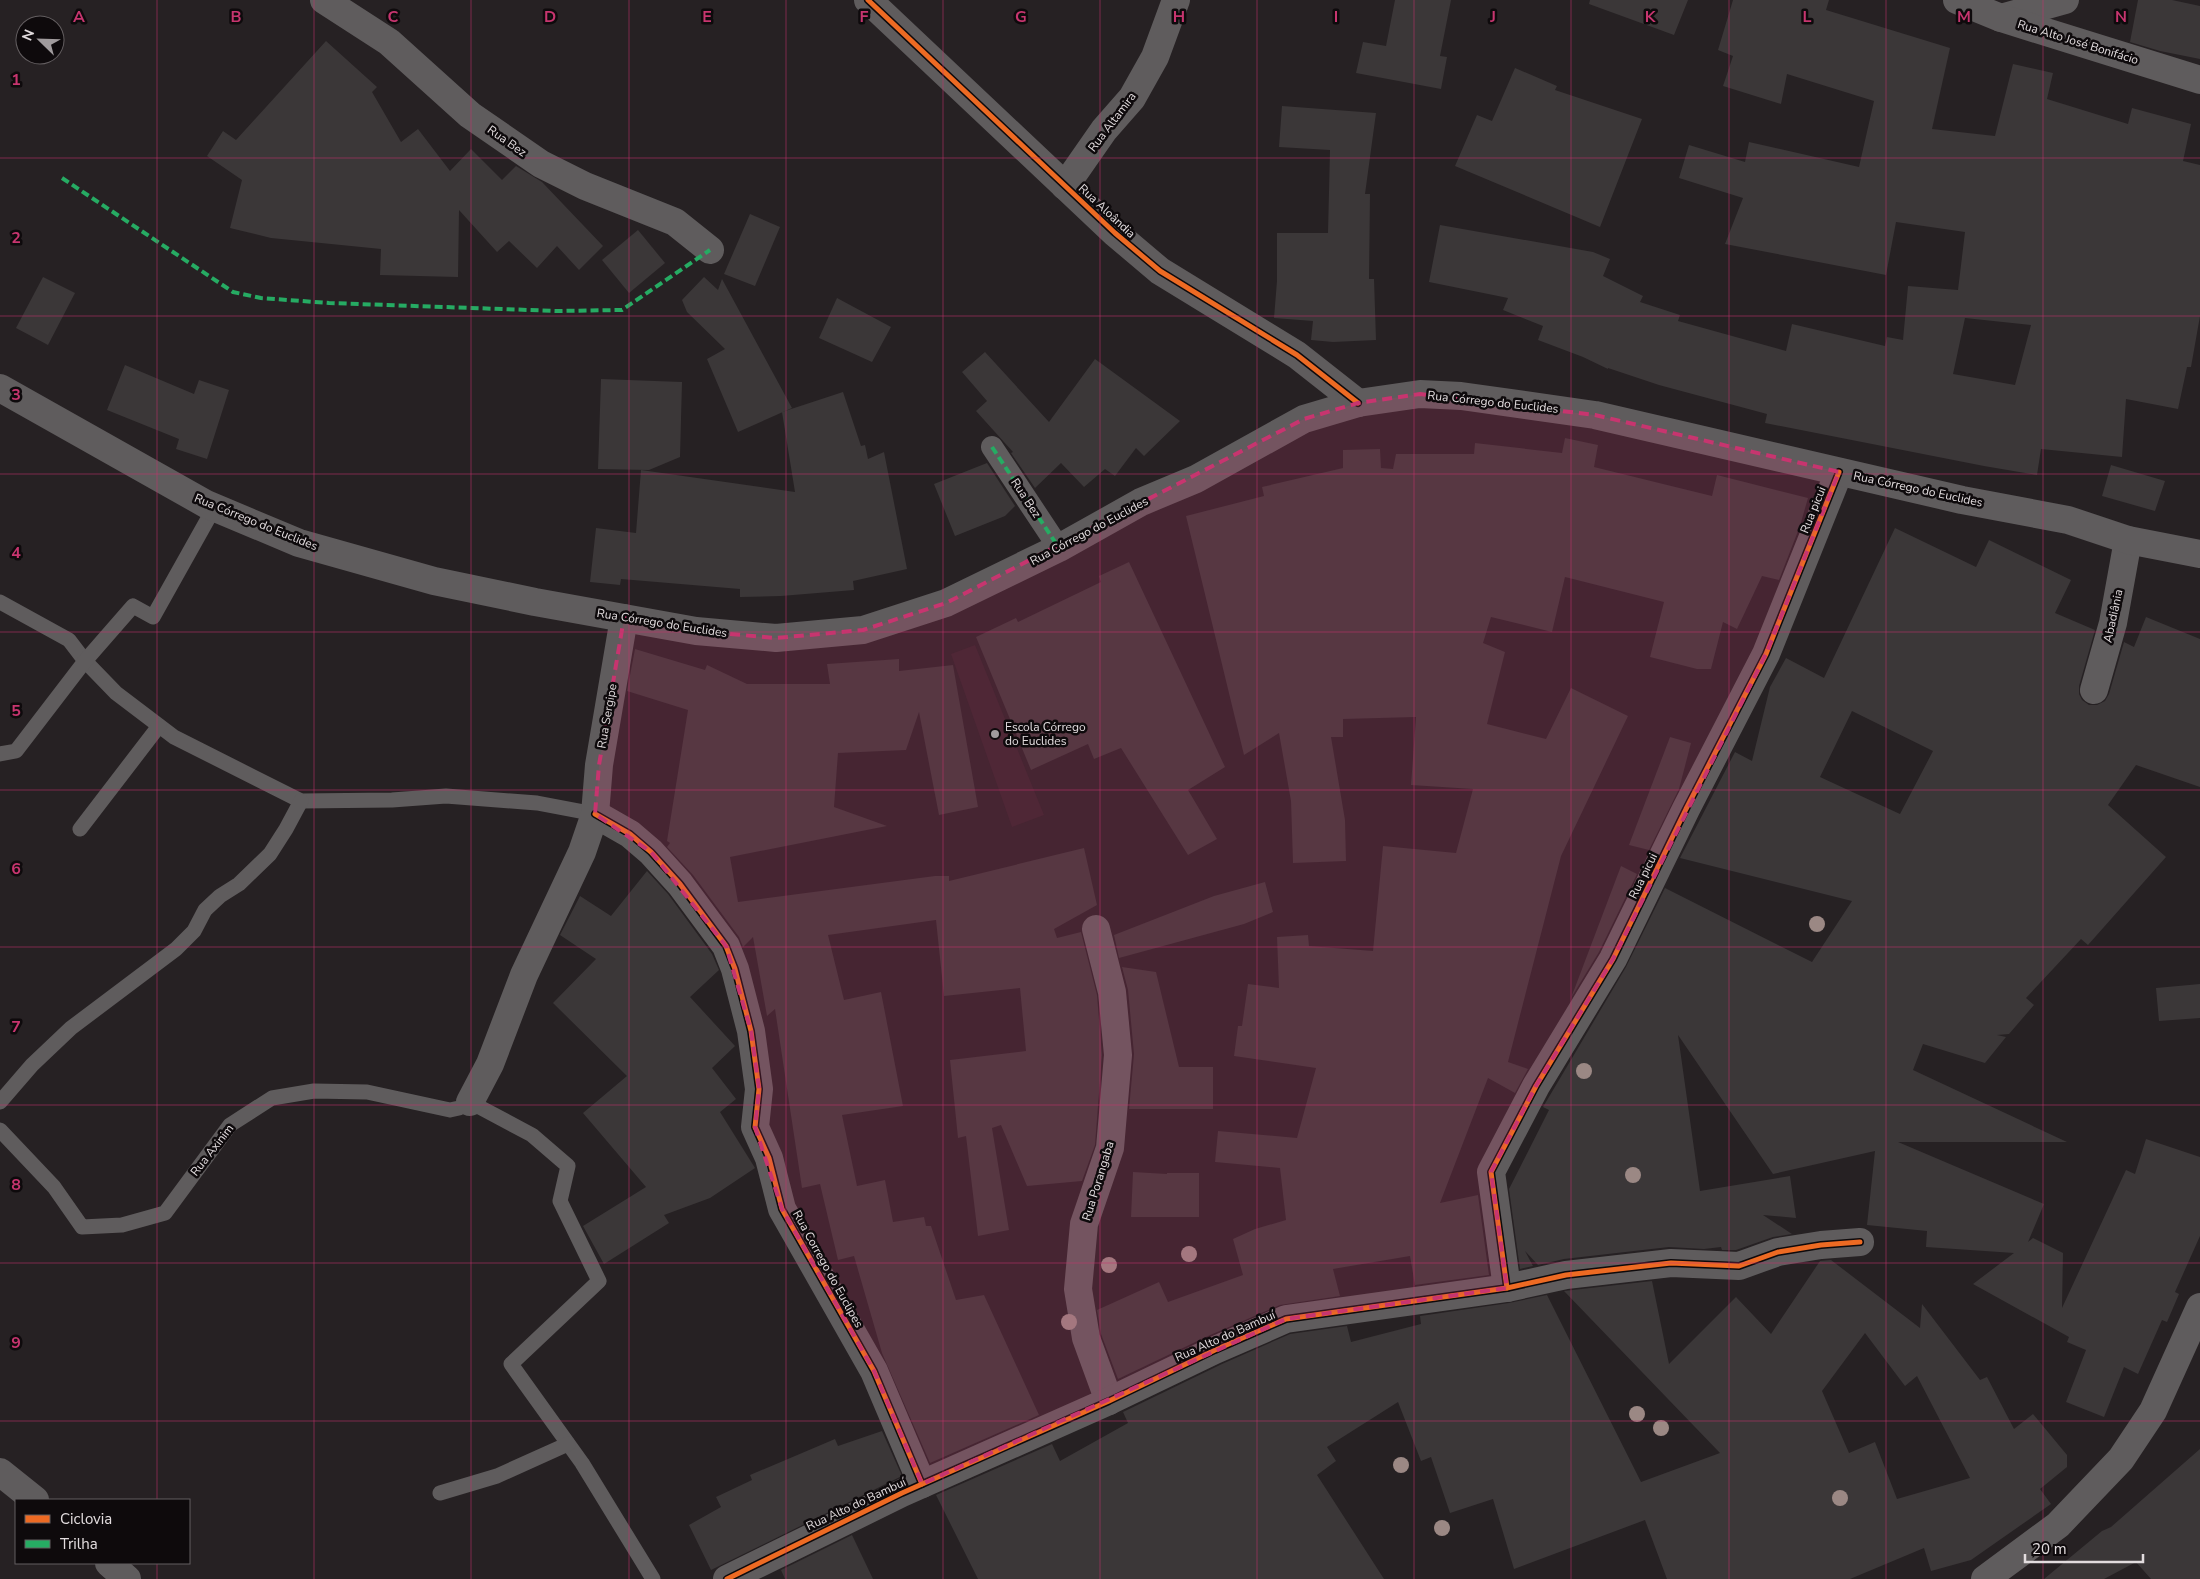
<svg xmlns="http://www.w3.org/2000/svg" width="2200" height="1579" viewBox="0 0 2200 1579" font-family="'Nunito Sans',sans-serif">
<rect width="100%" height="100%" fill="#262123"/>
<path fill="#312329" d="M975 645 1044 815 1012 827 951 654Z"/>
<g fill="#3b3738" fill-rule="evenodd">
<path d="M1395 0H1451L1440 56 1447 57 1441 89 1356 73 1363 42 1386 46Z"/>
<path d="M1590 0H1688L1674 35 1589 4Z"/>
<path d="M1733 0H1829L1826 10 1950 48 1932 129 1995 136 2013 64 2053 73 2047 99 2128 124 2132 108 2191 124 2183 161 2200 165V316L2191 367H2187L2178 409 2126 399 2122 457 2041 449 2037 475 1984 466 1765 423 1767 414 1659 385 1608 368V369L1583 357 1538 340 1543 326 1503 310 1508 298 1429 282 1440 225 1593 252 1610 259 1603 276 1643 296 1640 302 1680 315 1678 321 1786 351 1792 324 1885 346 1887 337 1903 340 1908 286 1958 290 1965 232 1896 222 1886 275 1725 244 1743 198 1679 178 1689 145 1745 162 1749 142 1859 167 1874 101 1787 74 1781 104 1723 86 1733 56 1718 50ZM1965 318 2031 325 2015 385 1953 374Z"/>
<path d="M2138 0H2172L2200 6V59L2160 51 2130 42Z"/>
<path d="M326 41 377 87 372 92 401 142 418 129 450 171 471 149 502 180 516 166 542 182 603 246 579 270 557 246 537 268 509 241 497 252 459 210 458 277 380 275 381 249 271 238 230 228 242 180 207 156 223 131 236 140Z"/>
<path d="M1515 68 1557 86 1555 90 1642 119 1600 227 1455 166 1477 115 1492 121Z"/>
<path d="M1282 106 1376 113 1365 194H1370L1369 279H1374L1376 340 1333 342 1311 340 1313 321 1274 318 1277 281V233H1328L1330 150 1279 147Z"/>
<path d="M750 214 780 227 755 286 724 274Z"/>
<path d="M638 230 665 263 629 293 602 260Z"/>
<path d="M43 277 75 293 48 345 16 328Z"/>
<path d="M704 277 718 290 722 279 792 408 738 432 707 359 725 349 687 312 682 300Z"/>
<path d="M837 298 891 327 872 362 819 338Z"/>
<path d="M985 352 1049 422 1095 359 1180 421 1144 456 1136 448 1115 476 1105 469 1084 487 1061 463 1035 488 1011 453 1013 452 976 411 987 401 962 372Z"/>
<path d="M125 365 194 394 199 380 229 390 207 459 176 449 179 439 107 410Z"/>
<path d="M601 379 682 382 680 457 649 470 598 469Z"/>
<path d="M843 392 861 446 865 445 868 459 884 452 907 569 853 581 854 590 781 596 740 597V589L621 579 620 585 590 582 596 528 636 533 641 470 795 492 782 412Z"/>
<path d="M1565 438 1598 445 1594 467 1712 496 1717 475 1808 498 1800 526 1779 580 1762 576 1737 629 1723 622 1711 669H1697L1650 657 1664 602 1565 577 1552 632 1491 617 1483 643 1505 652 1487 724 1546 739 1571 688 1628 716 1561 856 1508 1062 1528 1069 1515 1093 1488 1078 1440 1203 1478 1195 1489 1275 1415 1285 1410 1256 1333 1269 1340 1296 1280 1305 1208 1336 1118 1379 1101 1334 1097 1310 1159 1282 1168 1302 1243 1275 1233 1239 1255 1229 1286 1220 1280 1168 1215 1162 1218 1131 1297 1138 1316 1068 1234 1056 1238 1026H1242L1248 984 1279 988 1277 937 1308 935 1309 946 1373 951 1383 846 1456 853 1473 789 1411 785 1416 717 1343 719V737H1331L1345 820 1346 861 1293 863 1291 801 1279 733 1244 755 1186 516 1264 496 1262 487 1343 468V450L1380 449 1381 468 1393 469 1396 454H1474L1475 443 1562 453Z"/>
<path d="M987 463 1015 506 1005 516 955 536 934 484Z"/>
<path d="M2111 465 2165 481 2155 511 2102 496Z"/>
<path d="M1895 528 1976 567 1989 540 2071 580 2055 613 2095 630 2079 686V694L2082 700 2089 705H2097L2105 701 2109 694 2124 642 2134 647 2146 617 2200 639V787L2136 765 2108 805 2166 857 2088 945 2081 939 2026 998 2034 1005 2009 1034 1997 1035 2006 1037 1985 1063 1923 1044 1913 1070 2067 1142H1898L2044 1204 2028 1242 2033 1238 2063 1253 2062 1308 2126 1170 2135 1174 2146 1139 2200 1157V1236L2175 1292 2179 1294 2167 1322 2162 1320 2138 1374 2124 1367 2104 1417 2066 1402 2086 1350 2067 1342 2069 1337 1973 1284 2014 1253 1926 1247 1927 1231 1867 1225 1875 1151 1773 1174 1678 1035 1700 1191 1790 1176 1796 1218 1763 1215 1792 1234 1773 1237 1736 1250H1722L1721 1247 1704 1249 1669 1247 1564 1259 1538 1265 1525 1251 1533 1266 1520 1269 1509 1189 1549 1110 1543 1107 1626 967 1665 888 1812 962 1852 901 1680 858 1735 752 1752 761 1770 687 1786 658 1824 678ZM1852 711 1933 751 1900 814 1820 777Z"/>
<path d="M1129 562 1225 767 1188 790 1217 839 1188 855 1121 748 1094 759 1088 744 1031 770 976 637 1016 618 1018 622 1101 582 1099 576Z"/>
<path d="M635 649 705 670 707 665 747 684H830L827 664 899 659V671L953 665 978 807 939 815 919 712 906 750 838 753 834 807 887 826 730 857 738 902 935 876H949V881L1084 848 1097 905 1054 929 1057 938 1081 932 1097 995 1102 1055 1095 1145 1082 1181 1027 1186 1001 1125 992 1128 1009 1230 978 1236 966 1136 958 1138 950 1060 1026 1051 1020 988 944 996 936 920 828 935 844 1000 881 992 903 1106 842 1115 857 1186 885 1180 893 1222 924 1217 926 1226H931L956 1300 984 1295 1039 1415 930 1463 882 1353 854 1256 838 1260 820 1184 802 1188 775 1009 767 1016 753 937 743 947 739 937 693 875 667 847 670 843 667 841 688 710 627 691Z"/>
<path d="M1670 737 1691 743 1679 789 1649 850 1629 845Z"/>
<path d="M1621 866 1637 874 1599 952 1571 998Z"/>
<path d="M647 871 668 894 712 954 719 970 690 997 735 1046 712 1068 736 1099 720 1112 755 1168 710 1198 664 1215 669 1223 604 1264 583 1226 646 1187 583 1113 627 1076 553 1003 596 959 560 935 580 896 611 916Z"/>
<path d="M1265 882 1273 912 1244 924 1119 958 1114 935 1214 896Z"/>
<path d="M1122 967 1156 972 1179 1067H1213V1109H1129L1134 1054 1128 990Z"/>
<path d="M2200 984V1018L2159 1021 2156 988Z"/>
<path d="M1133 1172 1167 1174V1173H1199V1217H1131Z"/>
<path d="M1831 1260 1920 1328 1922 1304 1980 1380 1987 1377 2014 1429 2033 1414 2067 1455V1467L2040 1489 2051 1504 1971 1560 1931 1571 1924 1548 1850 1579H1667L1645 1520 1514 1569 1493 1499 1450 1513 1431 1457 1421 1461 1398 1402 1327 1447 1336 1461 1317 1475 1384 1579H978L936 1495 1052 1444 1060 1461 1128 1423 1123 1412 1222 1364 1290 1334 1347 1326 1351 1342 1421 1324 1420 1316 1509 1303 1547 1295 1641 1482 1720 1453 1564 1291 1652 1281 1669 1364 1736 1297 1771 1334 1820 1261ZM1865 1333 1905 1386 1917 1376 1970 1478 1897 1499 1875 1442 1849 1453 1822 1391Z"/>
<path d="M882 1431 902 1476 711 1570 689 1525 721 1507 716 1497 752 1480 750 1475 835 1439 838 1446Z"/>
<path d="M2200 1449V1579H2151L2136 1562 2104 1579H2044L2102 1531 2111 1527Z"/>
<path d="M852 1535 873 1579H785L781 1570Z"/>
</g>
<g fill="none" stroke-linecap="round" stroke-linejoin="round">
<g stroke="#5f5c5d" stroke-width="15">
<path d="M0 602 69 640 85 661 116 693 174 737 301 801 392 800 446 796 537 803 595 814"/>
<path d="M0 754 16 751 85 661 133 606 153 617 214 508"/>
<path d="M80 829 159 726"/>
<path d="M0 1102 32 1065 71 1028 176 949 194 931 205 910 220 896 239 884 270 854 286 829 301 801"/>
<path d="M0 1130 54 1187 82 1227 122 1225 165 1213 230 1125 272 1098 314 1091 367 1092 450 1110 459 1108 470 1102 532 1135 568 1166 560 1201 599 1281 511 1364 582 1463 653 1579"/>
<path d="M440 1493 497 1476 568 1444"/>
</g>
<path stroke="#5f5c5d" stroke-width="22" d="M992 447 1059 548"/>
<g stroke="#5f5c5d" stroke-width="28">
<path d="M324 0 389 42 470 115 541 164 585 186 675 222 710 250"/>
<path d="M868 0 1115 233 1160 271 1297 355 1358 403"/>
<path d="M2001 18 2065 0"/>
<path d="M1065 186 1104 130 1132 98 1155 57 1176 0"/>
<path d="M2094 690 2113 623 2128 540"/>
<path d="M595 814 630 834 651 852 680 884 726 946 735 969 751 1031 759 1089 755 1127 769 1158 782 1209 874 1371 922 1484"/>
<path d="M1096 929 1112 992 1118 1055 1110 1148 1084 1224 1078 1289 1086 1338 1109 1401"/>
<path d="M470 1102 490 1064 524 975 582 852 595 814 599 765 624 618"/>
<path d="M1507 1288 1491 1172 1536 1086 1613 959 1686 809 1766 654 1839 472"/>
<path d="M0 1472 35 1500"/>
<path d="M109 1563 127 1579"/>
<path d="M727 1579 902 1493 1109 1401 1215 1350 1286 1319 1507 1288 1566 1275 1671 1263 1739 1266 1778 1252 1821 1245 1860 1242"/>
<path d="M1985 1579 2058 1525 2121 1459 2153 1411 2200 1307"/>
</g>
<path stroke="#5f5c5d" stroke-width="28" d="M1957 0 2001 18 2200 80"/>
<path stroke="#5f5c5d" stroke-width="28" d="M0 388 206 504 299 543 434 581 535 602 696 631 776 638 863 630 946 603 1059 548 1141 502 1196 479 1304 419 1358 403 1420 394 1461 396 1595 415 1962 500 2068 520 2128 540 2200 554"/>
<g stroke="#26ab63" stroke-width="4" stroke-dasharray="8 4" stroke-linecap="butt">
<path d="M62 178 233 292 261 298 329 303 558 311 622 310 710 250"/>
<path d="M992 447 1059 548"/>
</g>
<g stroke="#0e0a0c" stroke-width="8">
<g id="cycleway">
<path d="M868 0 1115 233 1160 271 1297 355 1358 403"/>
<path d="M595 814 630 834 651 852 680 884 726 946 735 969 751 1031 759 1089 755 1127 769 1158 782 1209 874 1371 922 1484"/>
<path d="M1507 1288 1491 1172 1536 1086 1613 959 1686 809 1766 654 1839 472"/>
<path d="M727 1579 902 1493 1109 1401 1215 1350 1286 1319 1507 1288 1566 1275 1671 1263 1739 1266 1778 1252 1821 1245 1860 1242"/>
</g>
</g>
<use href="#cycleway" stroke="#ed6a23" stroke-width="5"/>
</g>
<g fill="#9b8884">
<circle cx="1817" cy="924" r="8"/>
<circle cx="1584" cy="1071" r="8"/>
<circle cx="1633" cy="1175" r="8"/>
<circle cx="1189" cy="1254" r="8"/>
<circle cx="1109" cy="1265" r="8"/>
<circle cx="1069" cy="1322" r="8"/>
<circle cx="1637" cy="1414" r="8"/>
<circle cx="1661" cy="1428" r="8"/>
<circle cx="1401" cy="1465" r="8"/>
<circle cx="1840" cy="1498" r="8"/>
<circle cx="1442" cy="1528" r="8"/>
</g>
<path fill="#c7356f" fill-opacity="0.2" stroke="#c7356f" stroke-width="4" stroke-dasharray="10 6" stroke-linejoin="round" d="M1420 394 1595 415 1839 472 1766 654 1613 959 1536 1086 1491 1172 1507 1288 1286 1319 922 1484 874 1371 782 1209 755 1127 759 1089 751 1031 726 946 651 852 595 814 599 765 624 618 696 631 776 638 863 630 946 603 1304 419 1358 403Z"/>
<path fill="none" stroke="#c7356f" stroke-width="1" stroke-opacity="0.55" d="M157 0V1500M314 0V1579M471 0V1579M629 0V1579M786 0V1579M943 0V1579M1100 0V1579M1257 0V1579M1414 0V1579M1571 0V1579M1729 0V1579M1886 0V1579M2043 0V1579M0 158H2200M0 316H2200M0 474H2200M0 632H2200M0 790H2200M0 947H2200M0 1105H2200M0 1263H2200M0 1421H2200M157 1563V1579"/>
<circle fill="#a09b9d" stroke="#0e0a0c" stroke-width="2" cx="995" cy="734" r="5"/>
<g text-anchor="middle" stroke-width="5" stroke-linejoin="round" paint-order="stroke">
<g font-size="12" fill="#e2dcde" stroke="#0e0a0c">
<text transform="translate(2078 42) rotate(17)" y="4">Rua Alto José Bonifácio</text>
<text transform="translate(1112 122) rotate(-53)" y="4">Rua Altamira</text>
<text transform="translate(507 141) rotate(35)" y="4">Rua Bez</text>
<text transform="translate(1107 211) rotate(43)" y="4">Rua Aloândia</text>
<text transform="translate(1493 402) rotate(6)" y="4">Rua Córrego do Euclides</text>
<text transform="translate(1918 489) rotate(12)" y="4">Rua Córrego do Euclides</text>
<text transform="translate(1026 498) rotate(57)" y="4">Rua Bez</text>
<text transform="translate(1813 510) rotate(-68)" y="4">Rua picui</text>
<text transform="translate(256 522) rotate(22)" y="4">Rua Córrego do Euclides</text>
<text transform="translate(1089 531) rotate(-28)" y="4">Rua Córrego do Euclides</text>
<text transform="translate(2113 616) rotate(-78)" y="4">Abadiânia</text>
<text transform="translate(662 623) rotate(9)" y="4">Rua Córrego do Euclides</text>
<text transform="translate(607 716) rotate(-80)" y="4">Rua Sergipe</text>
<text transform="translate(1643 876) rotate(-64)" y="4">Rua picui</text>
<text transform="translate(212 1150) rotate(-52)" y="4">Rua Axinim</text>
<text transform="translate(1098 1181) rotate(-73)" y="4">Rua Porangaba</text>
<text transform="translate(828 1269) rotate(61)" y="4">Rua Corrego do Euclipes</text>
<text transform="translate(1225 1336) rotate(-24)" y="4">Rua Alto do Bambuí</text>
<text transform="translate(856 1504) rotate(-25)" y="4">Rua Alto do Bambuí</text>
</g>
<g font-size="12" fill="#e2dcde" stroke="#0e0a0c" text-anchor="start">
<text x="1005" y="731">Escola Córrego<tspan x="1005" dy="14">do Euclides</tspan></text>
</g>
</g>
<g font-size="16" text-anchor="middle" font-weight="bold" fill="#c7356f" stroke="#0e0a0c" stroke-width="5" stroke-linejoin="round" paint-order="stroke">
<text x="79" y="22">A</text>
<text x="236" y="22">B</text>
<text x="393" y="22">C</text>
<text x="550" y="22">D</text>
<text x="707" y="22">E</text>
<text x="864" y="22">F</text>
<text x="1021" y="22">G</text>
<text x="1179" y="22">H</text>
<text x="1336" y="22">I</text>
<text x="1493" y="22">J</text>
<text x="1650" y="22">K</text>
<text x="1807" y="22">L</text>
<text x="1964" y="22">M</text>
<text x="2121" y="22">N</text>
<text x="16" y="85">1</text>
<text x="16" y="243">2</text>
<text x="16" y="400">3</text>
<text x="16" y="558">4</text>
<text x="16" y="716">5</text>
<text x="16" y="874">6</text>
<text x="16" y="1032">7</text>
<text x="16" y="1190">8</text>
<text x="16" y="1348">9</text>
</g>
<rect x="15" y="1499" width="175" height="65" fill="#0e0a0c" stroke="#635e60"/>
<rect x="25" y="1515" width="25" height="8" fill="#ed6a23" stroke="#635e60"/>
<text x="60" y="1524" font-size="15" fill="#e2dcde">Ciclovia</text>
<rect x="25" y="1540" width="25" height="8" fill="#26ab63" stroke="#635e60"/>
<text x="60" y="1549" font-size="15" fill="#e2dcde">Trilha</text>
<g transform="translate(40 40) rotate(293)"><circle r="24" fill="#0e0a0c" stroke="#635e60"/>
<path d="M0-4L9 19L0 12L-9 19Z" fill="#a09b9d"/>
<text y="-8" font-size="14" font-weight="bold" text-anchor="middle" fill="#e2dcde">N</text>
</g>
<path d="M2025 1554v8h118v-8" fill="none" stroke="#e2dcde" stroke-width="2.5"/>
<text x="2032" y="1554" font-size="15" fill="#e2dcde" stroke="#0e0a0c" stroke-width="4" paint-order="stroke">20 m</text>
</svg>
